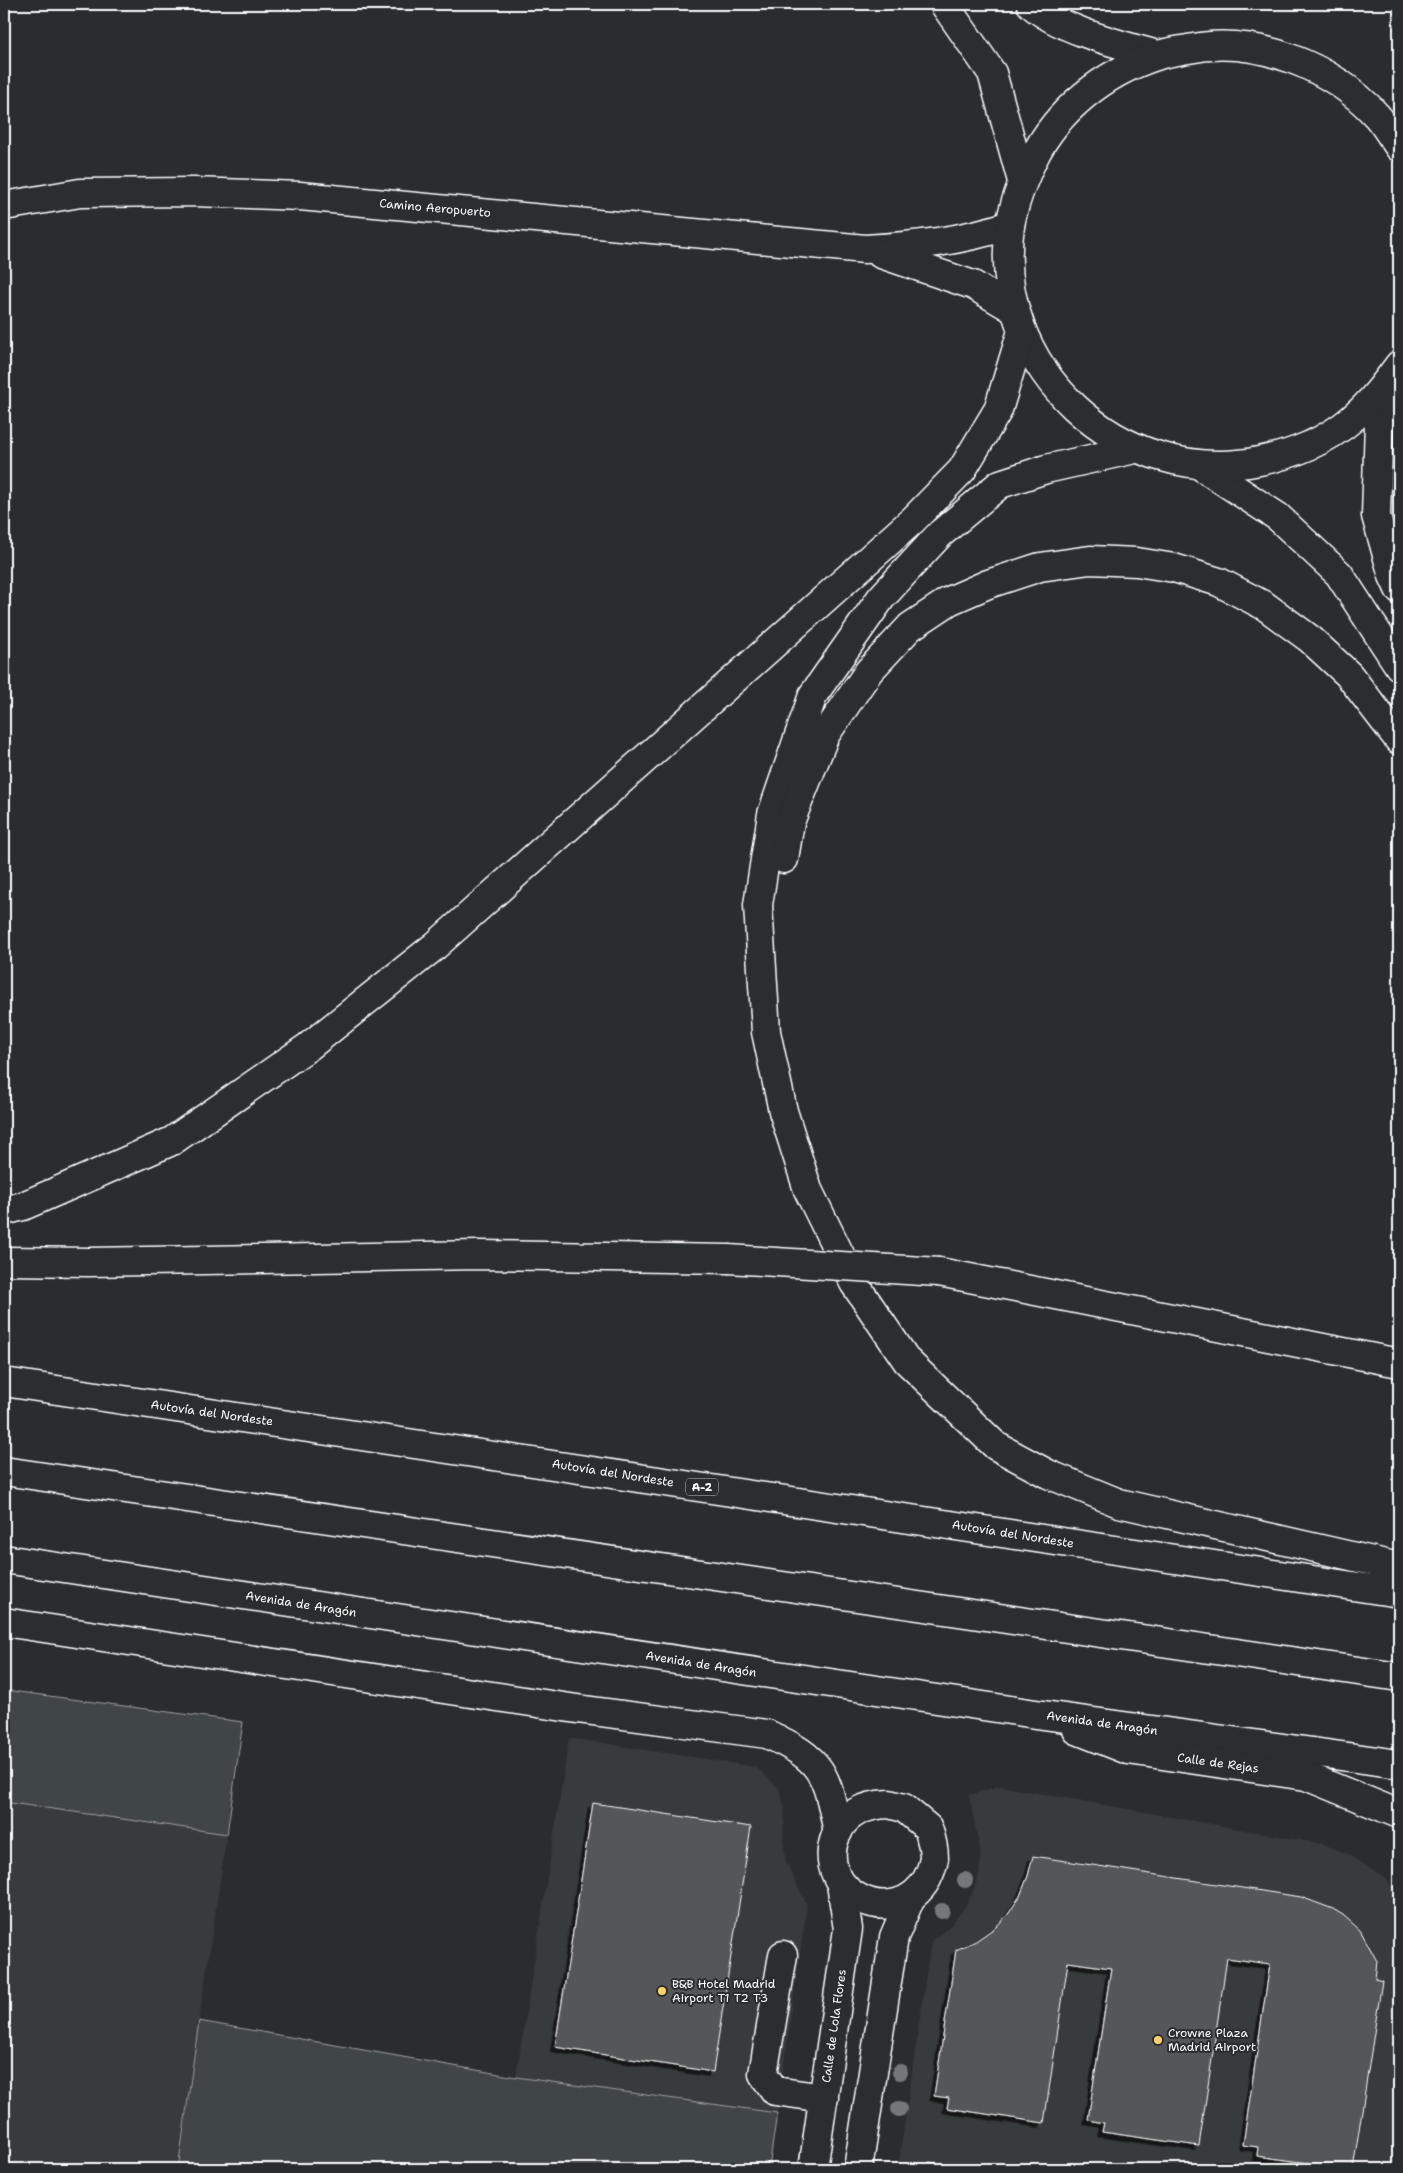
<svg xmlns="http://www.w3.org/2000/svg" width="1403" height="2173" viewBox="0 0 1403 2173" font-family="'Shantell Sans',sans-serif">
<defs>
<filter id="shadow"><feDropShadow dx="-4.5" dy="4.5" stdDeviation="0" flood-color="#0009"/></filter>
</defs>
<rect width="100%" height="100%" fill="#2a2d2e"/>
<filter id="ink" filterUnits="userSpaceOnUse"><feTurbulence type="fractalNoise" baseFrequency=".02" numOctaves="2"/><feDisplacementMap in="SourceGraphic" scale="10" xChannelSelector="R" yChannelSelector="G"/><feConvolveMatrix kernelMatrix="1 2 1 2 8 2 1 2 1" color-interpolation-filters="sRGB"/></filter>
<g filter="url(#ink)">
<g fill="#373a3b">
<path d="M569 1738 756 1767 779 1788 785 1808 783 1840 786 1862 807 1905 777 2113 516 2077Z"/>
<path d="M999 1786 1323 1844 1350 1855 1386 1879 1399 1894V2169H898L931 1941 949 1927 965 1907 974 1889 979 1874 981 1855 969 1795Z"/>
<path d="M4 1797 227 1834 177 2169H4Z"/>
</g>
<g fill="#414445" stroke="#a0a2a2">
<path d="M4 1690 243 1722 227 1834 4 1802Z"/>
<path d="M199 2021 516 2077 777 2113 769 2169H178Z"/>
</g>
<g fill="#555758" stroke="#fff" filter="url(#shadow)">
<path d="M593 1803 751 1827 713 2072 555 2047Z"/>
<path d="M1033 1856 1301 1897 1333 1909 1343 1915 1360 1930 1377 1961 1375 1979 1382 1981 1353 2169 1257 2156 1258 2147 1243 2145 1270 1964 1227 1958 1199 2146 1102 2132 1104 2123 1088 2120 1111 1968 1068 1962 1044 2123 947 2108 949 2098 934 2096 956 1950 976 1941 996 1927 1009 1913 1020 1896 1028 1876Z"/>
<path d="M929 2162 978 2169H927Z"/>
</g>
<g fill="none" stroke-linecap="round" stroke-linejoin="round">
<g stroke="#fff" stroke-width="31">
<g id="minor">
<path d="M4 206 80 193 194 192 300 196 865 249C918 246 960 241 1010 225"/>
<path d="M881 254 973 285 1015 310"/>
<path d="M1380 392 1376 516 1393 576 1399 589"/>
<path d="M1201 466 1278 517 1339 574 1399 666"/>
<path d="M4 1559 1036 1714 1399 1764"/>
<path d="M4 1622 577 1709 767 1734C824 1760 826 1773 838 1832"/>
<path d="M1077 1730 1128 1750 1306 1776 1399 1814"/>
<path d="M889 1804 904 1808 928 1828C931 1837 934 1848 934 1858 933 1865 930 1873 927 1879 896 1933 812 1893 836 1835 846 1812 866 1805 889 1804Z"/>
<path d="M783 1955 763 2074 775 2091 824 2098"/>
<path d="M813 2169 848 1929 841 1884"/>
<path d="M858 2169 894 1937 911 1897"/>
</g>
</g>
<g stroke="#fff" stroke-width="31">
<g id="major">
<path d="M944 4 992 73 1022 181"/>
<path d="M1031 4C1060 30 1119 44 1157 55"/>
<path d="M1399 147C1392 137 1385 125 1377 116 1332 66 1255 35 1188 49 1177 51 1166 52 1156 56 1104 73 1057 110 1033 159 1023 180 1014 202 1010 226 989 367 1120 489 1259 461 1292 455 1327 441 1353 418 1371 403 1385 384 1399 365"/>
</g>
</g>
<g stroke="#fff" stroke-width="31">
<g id="highway">
<path d="M1135 449 1046 469 1000 484 940 534 881 598 813 695 772 814 758 905 766 1032 783 1111 808 1190 854 1283 907 1361 996 1446 1048 1474 1119 1503 1399 1567"/>
<path d="M784 859 790 822 825 735 869 671 910 627 949 601 988 584 1040 567 1090 560 1137 562 1174 568 1219 582 1265 606 1310 639 1349 675 1399 740"/>
<path d="M4 1211 23 1206 172 1141 308 1047 435 946 913 520 962 470 998 410 1022 331"/>
<path d="M4 1261 89 1262 479 1255 728 1259"/>
<path d="M939 1272 1399 1363"/>
<path d="M4 1382 1399 1593"/>
<path d="M4 1471 1399 1677"/>
</g>
</g>
<use href="#minor" stroke="#2a2d2e" stroke-width="28"/>
<use href="#major" stroke="#2a2d2e" stroke-width="28"/>
<use href="#highway" stroke="#2a2d2e" stroke-width="28"/>
<g stroke="#fff" stroke-width="31" stroke-linecap="butt">
<path id="highway-bridge" d="M728 1259 939 1272"/>
</g>
<use href="#highway-bridge" stroke="#2a2d2e" stroke-width="28"/>
</g>
<g fill="#757778">
<circle cx="965" cy="1880" r="8"/>
<circle cx="942" cy="1911" r="8"/>
<circle cx="900" cy="2072" r="8"/>
<circle cx="899" cy="2109" r="8"/>
</g>
</g>
<g fill="#ffd166" stroke="#2a2d2e" stroke-width="2">
<circle cx="662" cy="1991" r="5"/>
<circle cx="1158" cy="2040" r="5"/>
</g>
<g text-anchor="middle" stroke-width="4" stroke-linejoin="round" paint-order="stroke">
<rect fill="#2a2d2e" stroke="#bfc0c0" stroke-width="1" x="686" y="1478.5" width="32" height="17" rx="4"/>
<g font-size="11" font-weight="bold" fill="#fff">
<text x="702" y="1491">A-2</text>
</g>
<g font-size="12" fill="#fff" stroke="#2a2d2e">
<text transform="translate(435 208) rotate(5)" y="4">Camino Aeropuerto</text>
<text transform="translate(212 1413) rotate(8)" y="4">Autovía del Nordeste</text>
<text transform="translate(613 1473) rotate(9)" y="4">Autovía del Nordeste</text>
<text transform="translate(1013 1534) rotate(9)" y="4">Autovía del Nordeste</text>
<text transform="translate(301 1604) rotate(9)" y="4">Avenida de Aragón</text>
<text transform="translate(701 1664) rotate(9)" y="4">Avenida de Aragón</text>
<text transform="translate(1102 1723) rotate(8)" y="4">Avenida de Aragón</text>
<text transform="translate(1218 1763) rotate(8)" y="4">Calle de Rejas</text>
<text transform="translate(834 2026) rotate(-82)" y="4">Calle de Lola Flores</text>
</g>
<g font-size="12" fill="#fff" stroke="#2a2d2e" text-anchor="start">
<text x="672" y="1988">B&amp;B Hotel Madrid<tspan x="672" dy="14">Airport T1 T2 T3</tspan></text>
<text x="1168" y="2037">Crowne Plaza<tspan x="1168" dy="14">Madrid Airport</tspan></text>
</g>
</g>
<rect width="1403" height="2173" fill="none" stroke="#2a2d2e" stroke-width="20"/>
<rect x="10" y="10" width="1383" height="2153" fill="none" stroke="#fff" stroke-width="2" filter="url(#ink)"/>
</svg>
